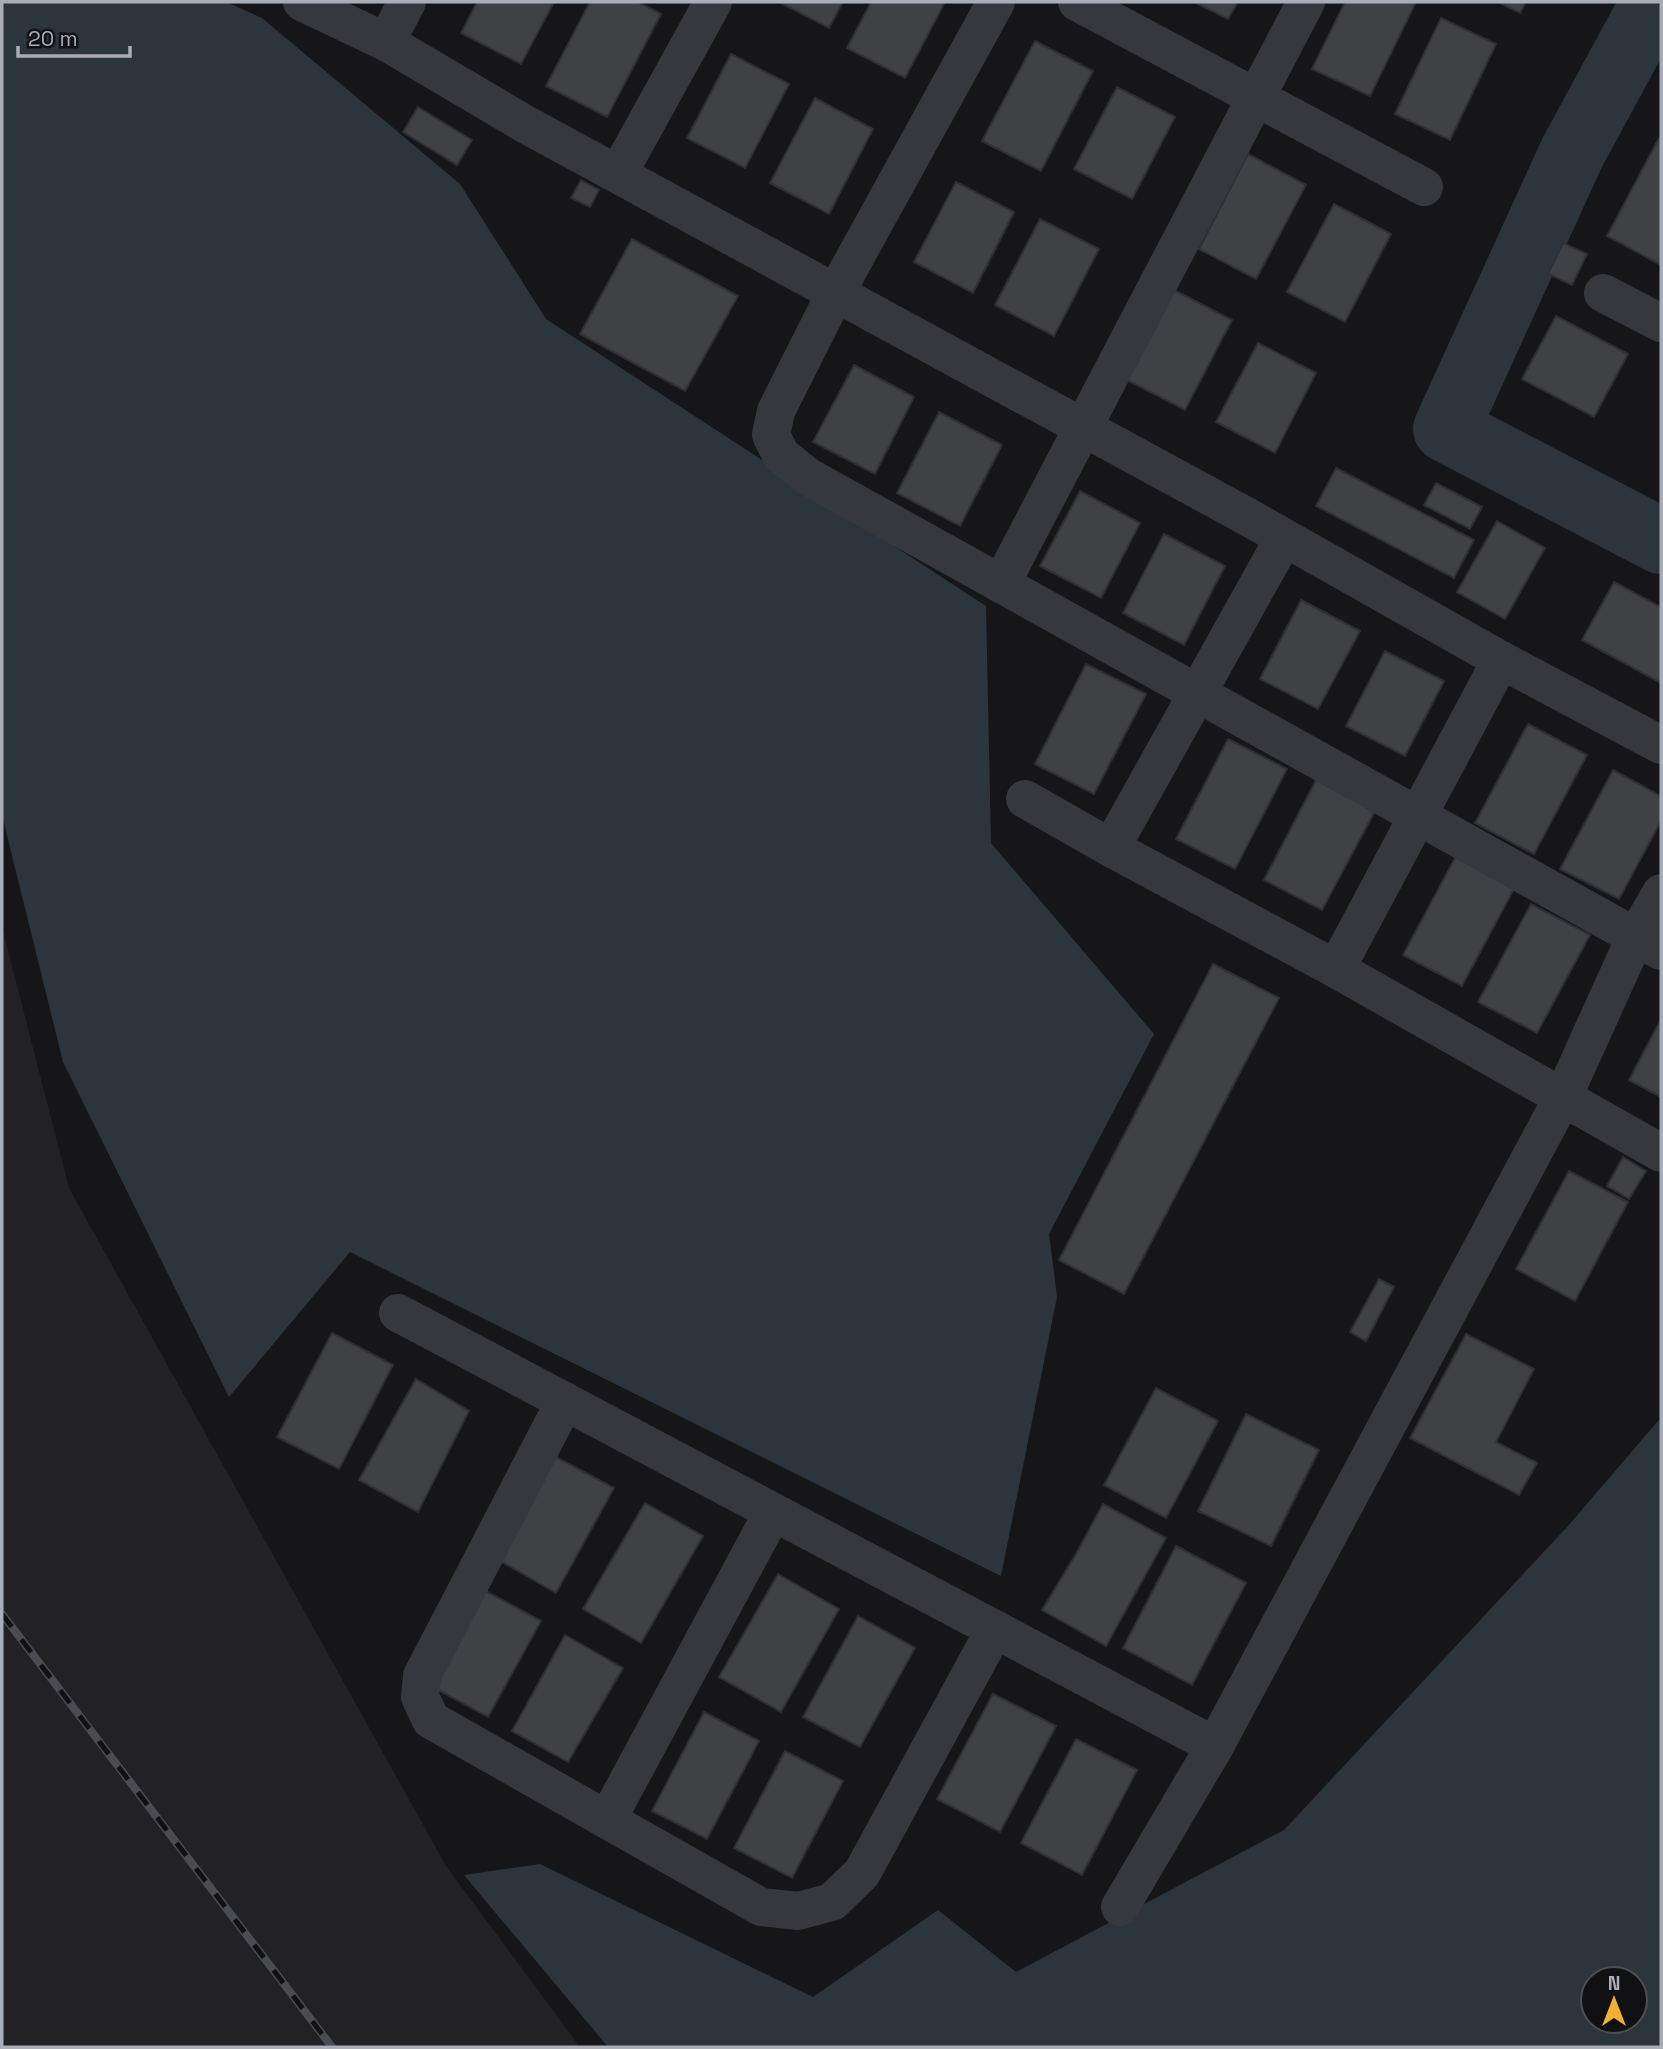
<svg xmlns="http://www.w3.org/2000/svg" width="1663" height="2049" viewBox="0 0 1663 2049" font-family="'Space Grotesk',sans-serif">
<rect width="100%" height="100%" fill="#161618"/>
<path fill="#222225" d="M2 927 69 1188 446 1866 580 2047H2Z"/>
<g fill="#2c353c" fill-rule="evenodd">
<path d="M2 2H226L262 18 460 184 546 319 986 606 991 843 1154 1034 1049 1234 1057 1297 1001 1576 350 1252 229 1397 63 1062 2 815Z"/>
<path d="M1661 1420V2047H608L464 1875 540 1864 813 1997 938 1910 1016 1972 1284 1830 1568 1526 1658 1421ZM1593 1979H1635V2021H1593Z"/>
</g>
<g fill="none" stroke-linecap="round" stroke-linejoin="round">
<path stroke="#2c353c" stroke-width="66" d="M1654 2 1572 153 1446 429 1661 541"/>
</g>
<g fill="#404145" stroke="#303034" stroke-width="2">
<path d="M477 2H554L521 64 461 33Z"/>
<path d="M590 2H638L661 14 607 117 546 86Z"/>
<path d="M779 2H843L829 28Z"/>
<path d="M871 2H945L905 78 847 48Z"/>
<path d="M1194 2H1238L1228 19Z"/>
<path d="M1345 2H1416L1370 96 1312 69Z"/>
<path d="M1498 2H1526L1520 13Z"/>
<path d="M1441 18 1496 44 1450 140 1395 114Z"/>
<path d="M1035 41 1093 71 1041 171 982 141Z"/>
<path d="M731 54 789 84 745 168 687 138Z"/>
<path d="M1117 87 1175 117 1132 199 1074 169Z"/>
<path d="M815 98 873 129 829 214 770 183Z"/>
<path d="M418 107 472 140 457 165 403 132Z"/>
<path d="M1659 138 1661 139V265L1607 236Z"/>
<path d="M1248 154 1306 185 1256 279 1199 249Z"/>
<path d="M581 180 599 190 590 207 571 198Z"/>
<path d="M956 182 1014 212 973 293 914 262Z"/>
<path d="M1334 204 1391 234 1345 322 1287 292Z"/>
<path d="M1040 219 1099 249 1054 336 995 305Z"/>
<path d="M632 239 738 296 685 391 580 334Z"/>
<path d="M1563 243 1587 254 1572 285 1548 274Z"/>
<path d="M1174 290 1232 320 1185 410 1127 380Z"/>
<path d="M1556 316 1628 354 1594 417 1522 379Z"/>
<path d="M1258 343 1316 373 1275 453 1216 422Z"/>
<path d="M854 365 914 397 875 474 813 442Z"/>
<path d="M939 412 1002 445 960 526 897 493Z"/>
<path d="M1336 468 1474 540 1454 578 1316 506Z"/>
<path d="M1436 483 1482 507 1470 529 1424 505Z"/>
<path d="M1080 491 1140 523 1101 598 1040 566Z"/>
<path d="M1497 521 1545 548 1505 619 1457 592Z"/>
<path d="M1164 534 1225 566 1184 645 1123 613Z"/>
<path d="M1614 582 1661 607V683L1582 640Z"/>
<path d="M1301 600 1360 631 1318 709 1260 679Z"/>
<path d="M1385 651 1444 681 1405 756 1346 726Z"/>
<path d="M1086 664 1146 694 1094 794 1035 764Z"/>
<path d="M1528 724 1587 755 1534 854 1475 823Z"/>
<path d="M1228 739 1287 769 1235 869 1176 839Z"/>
<path d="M1613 770 1661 796V821L1619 899 1560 869Z"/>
<path d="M1316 780 1375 811 1322 910 1264 880Z"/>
<path d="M1456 856 1515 887 1462 986 1403 955Z"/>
<path d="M1531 904 1590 935 1537 1033 1478 1002Z"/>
<path d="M1213 964 1279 998 1124 1294 1059 1260Z"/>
<path d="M1661 1019V1097L1629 1080Z"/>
<path d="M1623 1157 1646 1171 1629 1199 1607 1186Z"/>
<path d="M1569 1171 1628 1202 1575 1301 1516 1269Z"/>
<path d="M1379 1279 1394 1287 1366 1341 1350 1332Z"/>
<path d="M332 1333 393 1365 339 1469 277 1437Z"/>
<path d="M1466 1334 1534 1369 1496 1442 1537 1463 1519 1495 1410 1438Z"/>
<path d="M416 1379 469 1411 418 1512 359 1480Z"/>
<path d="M1156 1388 1218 1421 1166 1518 1104 1485Z"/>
<path d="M1246 1414 1319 1450 1271 1546 1198 1511Z"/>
<path d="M554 1456 614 1488 556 1593 495 1558Z"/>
<path d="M645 1503 703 1536 641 1643 583 1609Z"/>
<path d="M1103 1504 1166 1538 1106 1646 1042 1610 1076 1554Z"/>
<path d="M1176 1546 1246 1583 1192 1685 1123 1648Z"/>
<path d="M778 1574 839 1609 781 1712 719 1677Z"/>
<path d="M484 1590 541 1621 488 1717 431 1686Z"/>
<path d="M858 1616 915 1648 860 1747 803 1717Z"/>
<path d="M565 1635 623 1668 568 1762 512 1731Z"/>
<path d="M993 1694 1056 1726 1000 1832 937 1799Z"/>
<path d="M704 1712 759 1741 707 1839 652 1811Z"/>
<path d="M1076 1739 1137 1770 1082 1875 1021 1843Z"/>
<path d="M785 1751 843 1781 792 1878 734 1848Z"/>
</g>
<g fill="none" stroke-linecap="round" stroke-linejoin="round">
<g stroke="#37383d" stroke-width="38">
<path d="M302 2 386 42 525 124 1246 516 1501 660 1661 745"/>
<path d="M996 2 835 294 776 411 771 435 781 455 807 476 1661 951"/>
<path d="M1077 2 1424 187"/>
<path d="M386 42 407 2"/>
<path d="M618 174 713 2"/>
<path d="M1603 293 1661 323"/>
<path d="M1001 584 1306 2"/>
<path d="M1025 799 1111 848 1336 969 1661 1153"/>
<path d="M1111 848 1284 538"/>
<path d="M1336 969 1501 660"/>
<path d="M398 1313 1215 1746"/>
<path d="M565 1401 422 1676 420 1697 431 1720 761 1907 798 1911 832 1902 862 1873 995 1629"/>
<path d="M607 1820 773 1512"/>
<path d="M1120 1907 1215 1746 1563 1097 1635 938 1661 893"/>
</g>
<g stroke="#4a4c52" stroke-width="8">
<path id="rail" d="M2 1614 332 2047"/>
</g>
<use href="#rail" stroke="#111113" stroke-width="5" stroke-dasharray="16" stroke-linecap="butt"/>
</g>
<rect width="1663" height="2049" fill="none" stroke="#a8adb8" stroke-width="7"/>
<g transform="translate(1614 2000)"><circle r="33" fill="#111113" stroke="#4d4f55" stroke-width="2"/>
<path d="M0-5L12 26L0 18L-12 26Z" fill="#f2b134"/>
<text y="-10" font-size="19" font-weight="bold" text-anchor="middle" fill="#a8adb8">N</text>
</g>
<path d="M18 46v10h112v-10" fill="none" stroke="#a8adb8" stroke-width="3.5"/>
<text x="28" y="46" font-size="21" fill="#a8adb8" stroke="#111113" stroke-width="5" paint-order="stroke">20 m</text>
</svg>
